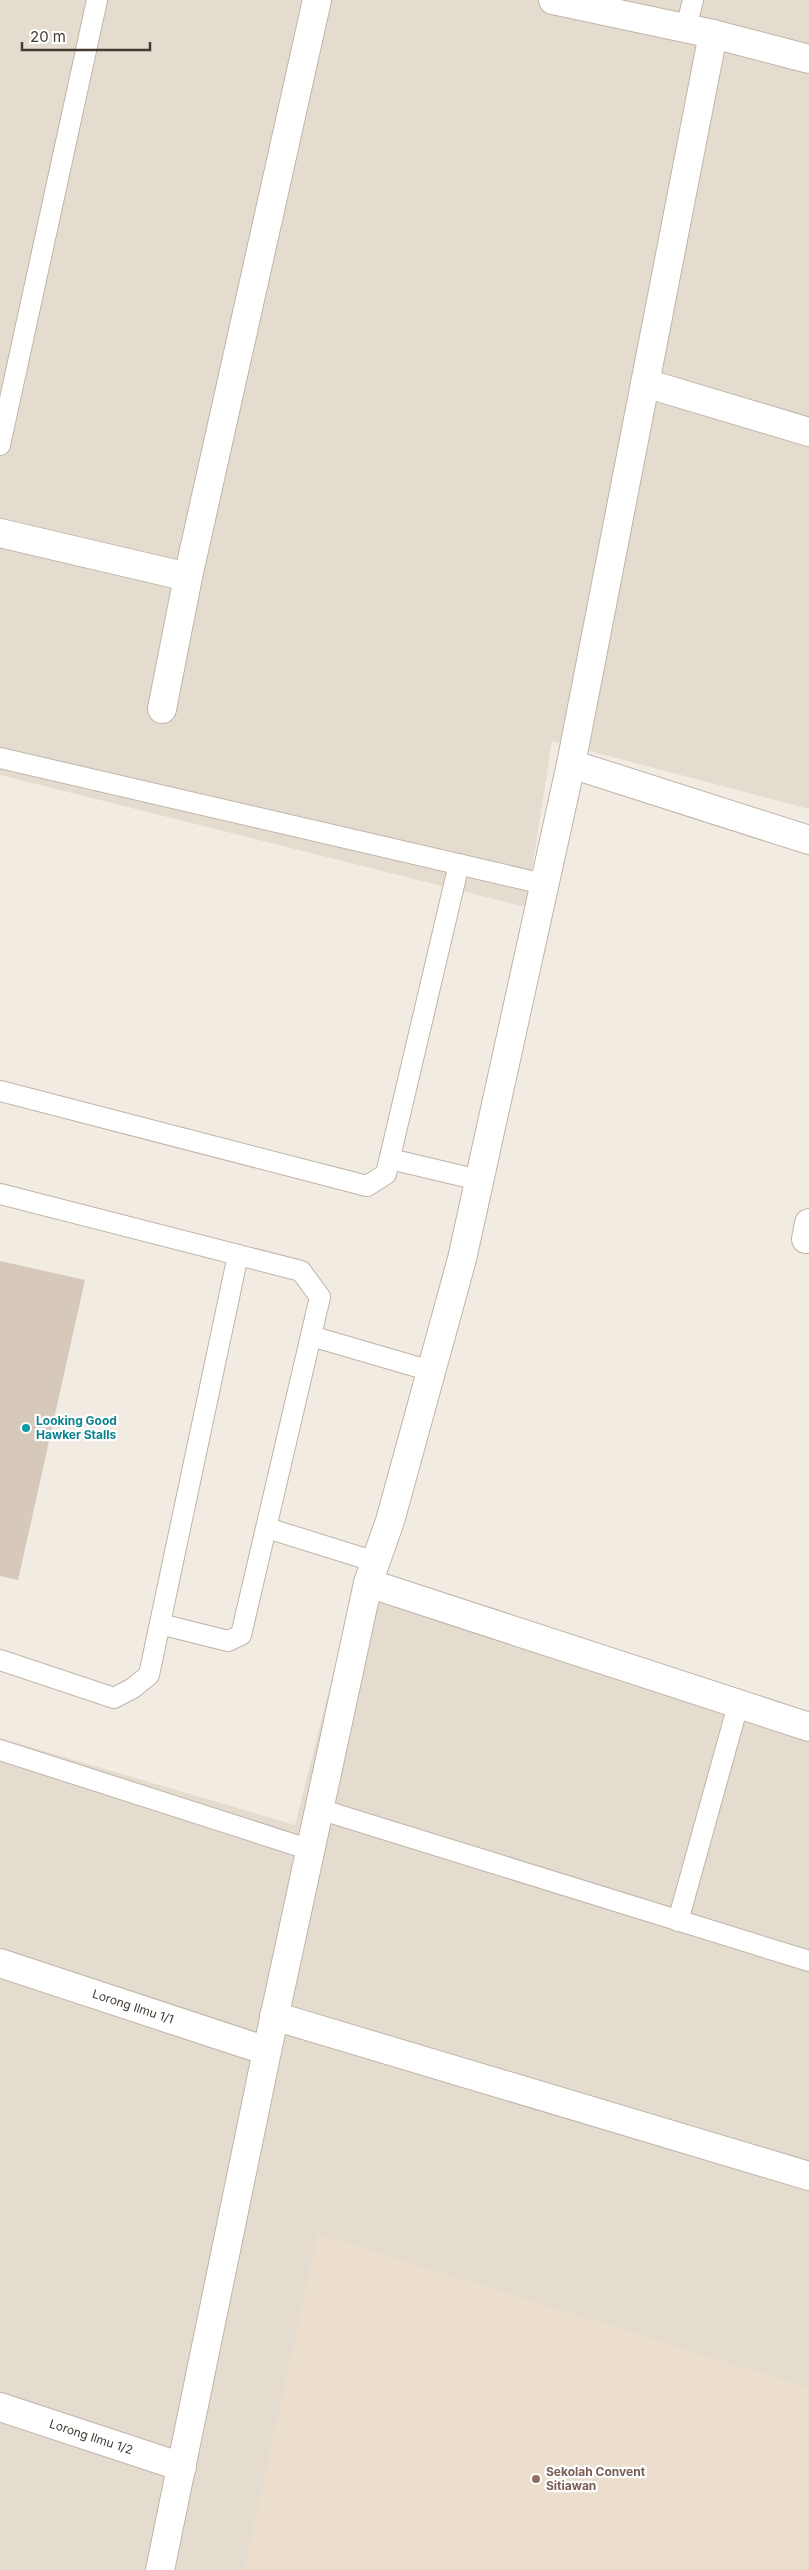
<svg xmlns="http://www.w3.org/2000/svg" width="809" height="2570" viewBox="0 0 809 2570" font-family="Inter,sans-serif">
<rect width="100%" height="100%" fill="#f1ebe2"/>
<g fill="#e5dcd0">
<path d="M0 0H809V809L552 741 526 907 0 775Z"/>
<path d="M358 1575 809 1715V2570H0V1738L295 1825Z"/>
</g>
<path fill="#ebdecc" d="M318 2234 809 2388V2570H244Z"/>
<path fill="#d6c8bb" d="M0 1261 85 1280 18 1580 0 1576Z"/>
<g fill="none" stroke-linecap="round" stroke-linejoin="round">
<g stroke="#c0b4a8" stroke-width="22">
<g id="service">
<path d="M686 28 693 0"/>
<path d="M0 445 97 0"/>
<path d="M0 758 544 884"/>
<path d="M0 1091 367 1186 386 1174 459 864"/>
<path d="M390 1159 479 1180"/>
<path d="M0 1194 301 1271 320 1297 241 1635 228 1641 160 1624"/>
<path d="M311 1336 431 1371"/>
<path d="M267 1528 376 1562"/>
<path d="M0 1660 114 1698 133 1688 149 1675 238 1255"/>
<path d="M0 1750 311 1850"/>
<path d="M319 1809 809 1961"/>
<path d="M678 1921 738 1705"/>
</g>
</g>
<g stroke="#c0b4a8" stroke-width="30">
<g id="minor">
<path d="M553 0 713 34 809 59"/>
<path d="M645 383 809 432"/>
<path d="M0 533 188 577"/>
<path d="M162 709 188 577 317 0"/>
<path d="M571 764 809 840"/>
<path d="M806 1239 809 1223"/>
<path d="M368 1583 809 1727"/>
<path id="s1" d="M0 1963 267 2051"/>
<path d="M274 2016 809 2176"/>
<path id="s2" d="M0 2407 182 2467"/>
<path d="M160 2570 267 2051 368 1583 390 1521 462 1259 571 764 713 34"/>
</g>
</g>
<use href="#service" stroke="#fff" stroke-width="20"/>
<use href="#minor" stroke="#fff" stroke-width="28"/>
</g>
<circle fill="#0f9aa8" stroke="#fff" stroke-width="2" cx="26" cy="1428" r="5"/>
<circle fill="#8d6e63" stroke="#fff" stroke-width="2" cx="536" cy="2479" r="5"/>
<g text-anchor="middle" stroke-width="4.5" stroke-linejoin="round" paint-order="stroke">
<g font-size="12" font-weight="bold" fill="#0d838f" stroke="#fff" text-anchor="start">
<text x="36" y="1425">Looking Good<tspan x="36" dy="14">Hawker Stalls</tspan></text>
</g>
<g font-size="12" fill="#433b33" stroke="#fff">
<text dy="4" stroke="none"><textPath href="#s1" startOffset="140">Lorong Ilmu 1/1</textPath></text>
<text dy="4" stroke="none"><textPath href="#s2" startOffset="96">Lorong Ilmu 1/2</textPath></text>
</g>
<g font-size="12" font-weight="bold" fill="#785e54" stroke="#fff" text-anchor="start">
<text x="546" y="2476">Sekolah Convent<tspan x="546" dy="14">Sitiawan</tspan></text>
</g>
</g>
<path d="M22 42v8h128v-8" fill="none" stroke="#433b33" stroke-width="2.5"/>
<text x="30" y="42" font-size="15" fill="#433b33" stroke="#ffffff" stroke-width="4" paint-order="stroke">20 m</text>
</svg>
